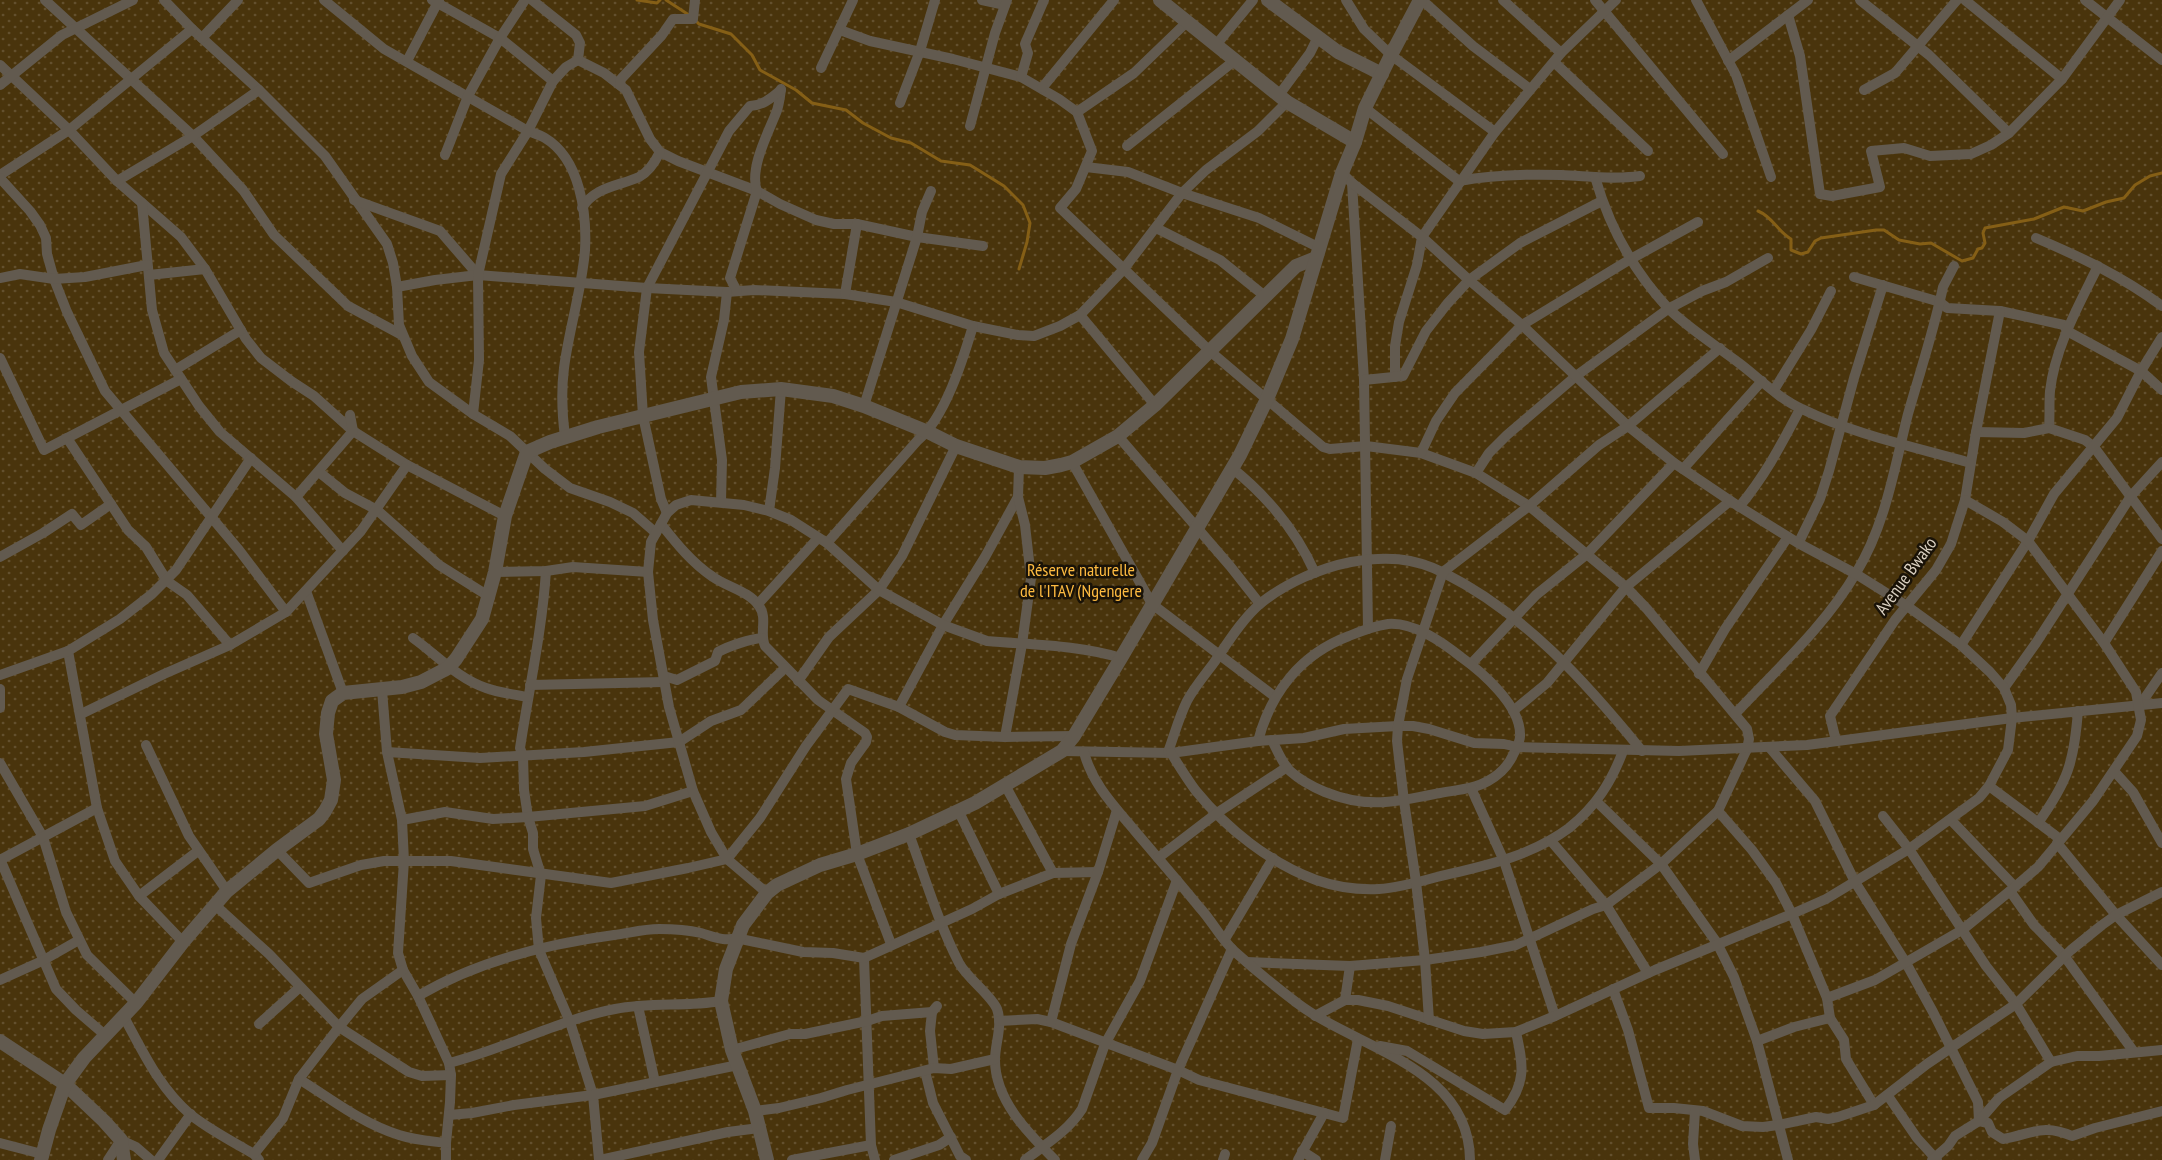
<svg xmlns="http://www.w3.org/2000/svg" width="2162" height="1160" viewBox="0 0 2162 1160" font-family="'PT Sans Narrow',sans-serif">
<defs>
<pattern id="park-dots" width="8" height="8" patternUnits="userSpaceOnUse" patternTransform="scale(1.5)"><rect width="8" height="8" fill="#49340c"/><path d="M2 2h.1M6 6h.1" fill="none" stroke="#63502e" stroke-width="1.8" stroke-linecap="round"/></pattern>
</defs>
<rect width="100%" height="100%" fill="#37270e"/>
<rect fill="url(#park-dots)" x="0" y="0" width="2162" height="1160"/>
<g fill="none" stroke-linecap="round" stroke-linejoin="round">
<g stroke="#855f16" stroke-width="3">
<path d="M637 0 657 3 660 0"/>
<path d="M666 0 689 15"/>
<path d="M694 19 699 24 731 34 752 55 760 70 796 90 812 103 846 110 863 123 891 138 911 143 941 161 970 165 1004 186 1023 205 1030 223 1027 242 1019 269"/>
<path d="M1758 211C1773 217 1777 231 1791 239V250L1801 254 1808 252 1815 241 1821 238 1876 230H1884L1899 240 1920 244 1931 243 1962 261 1973 258 1978 249 1982 248 1985 243 1983 233 1985 228 2034 219 2064 207 2083 211 2106 202 2124 198 2135 185 2150 176 2162 173"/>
</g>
<g stroke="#625a4f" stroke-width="10">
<path d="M45 0 193 136 243 190 274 235 348 306 402 335"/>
<path d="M164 0 192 29 259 90 325 156 387 244 393 263 397 287 399 325 412 356 429 382 473 414 510 436 545 469 570 488 610 502 633 513 656 533"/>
<path d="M324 0 384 49 528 131C533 133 540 135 545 138 580 159 587 213 585 250 582 289 569 329 564 368 561 392 562 414 565 437"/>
<path d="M432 0 500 38 553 81"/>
<path d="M532 0 576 35 580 43 578 60"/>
<path d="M982 0 1005 5"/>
<path d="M1346 0 1364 29 1391 55 1495 132"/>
<path d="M1422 0 1473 46 1530 89"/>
<path d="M1503 0 1561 53"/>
<path d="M1595 0 1723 154"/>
<path d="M1696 0 1736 75 1771 177"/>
<path d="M1860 0 1929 55 2009 133"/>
<path d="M1965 0 2062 79"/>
<path d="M2085 0 2162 60"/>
<path d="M1788 15 1800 56 1820 194 1832 196 1880 187 1871 151 1904 148 1930 156 1971 154 1991 145 2009 133 2062 79 2120 0"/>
<path d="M840 30 870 41 953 59 1021 77 1059 99 1077 112 1092 151 1076 189 1060 208 1211 352 1323 447 1330 449 1366 446 1421 453 1476 473 1529 506 1626 587 1647 609 1747 729 1749 739 1747 749 1718 811 1661 864 1606 905 1593 909 1516 945 1481 952 1425 960 1350 966 1247 962"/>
<path d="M202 38 238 0"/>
<path d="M1216 45 1253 0"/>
<path d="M578 60 604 73 626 90 650 139 660 152 678 161 757 191 780 204 816 220 834 224H857L917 237 983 246"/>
<path d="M407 61 439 0"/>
<path d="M1728 61 1808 0"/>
<path d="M1554 62 1648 151"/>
<path d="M0 65 69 130 117 181 181 237 205 269 246 339 261 358 291 381 314 396 353 431 407 465 505 516"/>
<path d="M821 68 853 0"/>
<path d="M1021 77 1028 53 1025 44 1044 0"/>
<path d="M0 85 62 35 133 0"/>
<path d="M620 85 621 79 662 35 673 19H693L695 0"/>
<path d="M1042 88 1114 0"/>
<path d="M1864 90 1895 73 1957 0"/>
<path d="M1279 95 1310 53 1318 37"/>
<path d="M900 103 920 51 935 0"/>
<path d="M1365 108 1459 181C1492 175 1528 174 1561 175 1587 176 1614 180 1640 176"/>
<path d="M1077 112 1134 73 1188 21"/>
<path d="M970 126 995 33 1007 0"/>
<path d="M1127 146 1234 61"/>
<path d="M445 155 468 96 500 38 525 0"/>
<path d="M1086 167 1128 172 1182 193 1259 218 1320 248"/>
<path d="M0 175 69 130 192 29"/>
<path d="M1595 177C1609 226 1632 269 1667 307 1685 326 1718 347 1739 363 1759 378 1779 399 1802 409 1855 435 1915 447 1971 463"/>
<path d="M0 178 30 211 40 225 46 238 47 254 54 279 67 312 105 391 239 550 286 612"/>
<path d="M117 181 193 136 259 90"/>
<path d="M1352 183 1364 380 1368 629"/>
<path d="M354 200 440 231 478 275"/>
<path d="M142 203 152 310 164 353 199 406 220 432 296 497 343 551"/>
<path d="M582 208C594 187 619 186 639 177 649 172 655 162 660 152"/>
<path d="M1156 228 1220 260 1266 297"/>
<path d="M2036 238C2081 257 2123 277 2162 306"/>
<path d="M149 275 205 269"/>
<path d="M1854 277 1940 302 1947 308 2000 311 2064 325 2067 331 2141 371 2162 390"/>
<path d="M0 278 20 274 54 279 85 277 147 265"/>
<path d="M397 287 435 280 478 275 647 288 727 292 754 290 845 294 896 302 973 326 1018 335 1034 336 1060 326 1080 315 1123 270 1182 193 1206 170 1258 131 1287 102"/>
<path d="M737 291 730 278 757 191C749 169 768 133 776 113 779 106 780 97 781 89"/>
<path d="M845 294 857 224"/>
<path d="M1080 315 1155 405"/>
<path d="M0 358 44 450 181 379"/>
<path d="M175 370 241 330"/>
<path d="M1395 377V346L1399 322 1417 265 1422 237 1495 132 1561 53 1616 0"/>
<path d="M1364 380 1403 376 1426 331 1447 304 1469 280 1520 243 1602 201"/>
<path d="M1774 390 1811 330 1831 291"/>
<path d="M864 406 917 237 922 212 931 191"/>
<path d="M473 414 479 360 478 275 501 174 528 131 553 81 566 67 578 60"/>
<path d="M2049 428C2050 415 2049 403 2050 391 2055 347 2079 305 2098 266"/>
<path d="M1976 432 2024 433 2049 428 2085 440 2094 447 2162 539"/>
<path d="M1118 436 1230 566 1260 604"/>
<path d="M67 438 128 530 146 547 167 581 187 595 230 645"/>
<path d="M1421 453 1436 421 1455 393 1522 325 1629 260 1698 222"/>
<path d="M1072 462 1152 604 1274 696"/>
<path d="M1232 468C1268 497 1296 530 1315 573"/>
<path d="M1683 469 1762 381"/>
<path d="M319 472 345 493 377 510 439 565 490 597"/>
<path d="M1476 473 1489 453 1507 435 1576 376 1668 309 1702 291 1726 282 1768 258"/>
<path d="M296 497 353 431 350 415"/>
<path d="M721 502 722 460 711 377 724 320 727 292"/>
<path d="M1739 507C1765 476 1781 445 1800 409"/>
<path d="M769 511 775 468 781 389"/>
<path d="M667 513 661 499 643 416 639 352 647 288 729 131 750 106C764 105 771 98 781 90"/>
<path d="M661 524C676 543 692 563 713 577 727 587 749 591 759 606 768 618 759 633 765 646L818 700 865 733 867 737 866 742 851 763 846 779 857 854 891 944"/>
<path d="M1799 542 1820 499 1829 471 1854 378 1883 285"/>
<path d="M827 543 918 440C945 418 963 359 973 326"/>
<path d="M0 557 43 533 72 514 81 525 111 504"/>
<path d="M546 571C542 631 529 689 520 748L523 756 524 790 528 817 533 833V849L541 875 536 918 539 950 570 1022 593 1095 599 1160"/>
<path d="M495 572 546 571 573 567 648 572"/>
<path d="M306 591 343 693"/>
<path d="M758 604 818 538"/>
<path d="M413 638C437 655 457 678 486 688 499 693 514 694 527 697"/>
<path d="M2104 643 2162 551"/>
<path d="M1961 645 2028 541 2054 494 2117 418 2141 371 2162 337"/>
<path d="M68 651 97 808 115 861 139 896 183 942"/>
<path d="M1471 664 1536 595 1587 554 1674 463"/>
<path d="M1699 674 1725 629 1788 537"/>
<path d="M0 675 68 651 120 619 152 594 176 570 251 458"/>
<path d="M664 676 677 680 715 661 718 652C729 646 750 639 762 638"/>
<path d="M798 681 829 637 879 590 902 556 956 446"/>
<path d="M530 685 664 682"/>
<path d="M2004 688 2036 643 2131 496 2162 462"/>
<path d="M0 689V708"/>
<path d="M382 690 387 752 402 820 404 861 398 953 403 970 418 996 449 1063 451 1075 450 1102 446 1143V1160"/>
<path d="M2140 705 2162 673"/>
<path d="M899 707 943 625 985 557 1018 497"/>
<path d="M1513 711 1547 683 1626 587 1730 501"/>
<path d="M81 714 164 674 230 645 286 612 361 531 407 465"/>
<path d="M1735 714C1777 669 1825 626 1856 573 1886 524 1894 469 1908 414 1920 372 1934 330 1943 287L1954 266"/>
<path d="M1005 737 1022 644 1031 578 1025 525 1018 497 1019 467"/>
<path d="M1258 741C1271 692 1301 654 1349 636 1361 631 1374 626 1388 624 1414 622 1442 642 1461 657 1482 672 1520 705 1520 734 1521 741 1516 749 1513 755 1508 766 1499 775 1488 781 1474 789 1456 790 1440 793 1397 802 1367 809 1325 792 1313 787 1300 780 1290 771 1282 763 1277 750 1272 740"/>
<path d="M1836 741 1830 716 1895 620 1936 570 1951 544 1965 500 1976 432 2000 311"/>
<path d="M146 745 189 836 227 891"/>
<path d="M1770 748 1815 801 1855 882 1906 963 1933 1012 1978 1102 1979 1121 1988 1123 1992 1132 2003 1139C2032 1134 2043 1123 2072 1136L2095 1128 2162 1111"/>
<path d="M1062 751 1171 753 1258 741 1304 738 1344 729 1398 726H1413L1429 729 1474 743 1504 744 1517 747 1679 751 1807 745 2012 718 2162 703"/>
<path d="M387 752 480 758 584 752 679 742 711 721 741 710 785 668"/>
<path d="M1084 752C1092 784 1115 807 1135 831 1157 857 1179 882 1200 908 1212 921 1221 939 1234 951 1254 969 1276 987 1297 1003 1357 1049 1469 1066 1470 1160"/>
<path d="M1168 752C1174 736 1179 717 1187 701 1194 688 1204 676 1213 664 1227 644 1242 619 1261 603 1286 583 1320 568 1351 562 1385 556 1413 557 1444 573 1524 613 1586 682 1642 751"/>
<path d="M1171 753C1179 766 1187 779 1196 791 1227 829 1270 863 1316 880 1336 887 1359 890 1379 889 1398 888 1419 882 1437 877 1483 866 1530 857 1569 828 1596 806 1611 783 1623 751"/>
<path d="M0 763 43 837 66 912 87 955 136 1003"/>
<path d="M2114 771 2133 792 2162 843"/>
<path d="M1005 785 1053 873"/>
<path d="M1989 786 2060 839"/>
<path d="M1471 788 1504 861 1555 1016"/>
<path d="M1597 802 1661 864 1717 943 1734 977 1757 1041 1788 1160"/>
<path d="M958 810 999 894"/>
<path d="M1718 811 1752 850 1776 883 1792 914 1827 998 1830 1018 1844 1040 1846 1059 1874 1105"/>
<path d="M1883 816 1909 849 1986 966 2016 1004 2051 1062"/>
<path d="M402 820 445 812 493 819 528 817 645 806 693 791"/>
<path d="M1951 820 2015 887"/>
<path d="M2038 823C2068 781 2074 762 2078 711"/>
<path d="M909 834C925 877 938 922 959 963 967 978 991 995 997 1009 1003 1026 995 1043 995 1060 995 1100 1028 1133 1055 1160"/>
<path d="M1551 841 1606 905 1648 973"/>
<path d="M2057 843 2116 915 2162 965"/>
<path d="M277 850 309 883 361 865 384 861H451L611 883 688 868 727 859 760 818 806 746 848 689 899 707 945 732 955 735 1005 737 1074 736"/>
<path d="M1158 858 1217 813 1287 767"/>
<path d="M0 859 56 989 76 1010 105 1035"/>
<path d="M0 860 97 808"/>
<path d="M2010 891 2034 925 2065 957 2134 1052"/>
<path d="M767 893 727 859 711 832 693 791 669 707 653 620 648 572 651 542 667 513 676 505 691 500 744 505 769 511 791 520 827 543 879 590 943 625 987 641C1033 645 1078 645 1121 658"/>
<path d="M139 896 198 851"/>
<path d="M215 905 269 954 339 1027 409 1072 422 1076 451 1075"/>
<path d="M1225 939 1273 858"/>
<path d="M864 958 871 1145 875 1160"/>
<path d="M0 980 42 961 79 940"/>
<path d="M1613 989 1628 1030 1649 1108H1674L1703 1111 1742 1126 1763 1127 1778 1125 1816 1117 1828 1119 1838 1117 1874 1105 1927 1064 2016 1004 2071 950 2102 925 2116 915 2162 892"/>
<path d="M418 996C477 961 546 944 614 935 629 933 644 929 659 929 673 929 688 930 701 933 712 936 724 942 736 938L803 952 833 953 864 958 972 909 999 894 1053 873 1098 872"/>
<path d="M1827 998 1875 980 1962 930 2010 891 2038 867 2093 801 2137 736 2141 720 2136 692 2104 643 2028 541 2003 522 1965 500"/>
<path d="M1345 1000 1350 966"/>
<path d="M638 1006 655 1082"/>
<path d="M932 1012 930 1031 934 1068"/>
<path d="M1315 1016 1345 1000H1358L1388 1006 1464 1031 1483 1034 1516 1032 1555 1016 1655 970 1792 914 1826 899 1909 849 1979 798 1989 786 2008 750 2012 718 2011 705 2004 688 1990 672 1961 645 1907 606 1856 574 1798 543 1735 504 1674 463 1628 426 1522 325 1469 280 1422 237 1352 183 1342 173"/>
<path d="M124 1017C143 1052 160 1089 191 1115 210 1130 233 1142 254 1154L259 1160"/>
<path d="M1429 1020 1425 960 1416 882 1404 801 1397 741 1398 726 1407 679 1443 572 1529 506 1599 445 1628 426 1720 348"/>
<path d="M999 1021 1037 1019 1051 1022 1178 1070 1199 1080 1343 1118 1358 1039"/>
<path d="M1051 1022 1071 944 1098 872 1117 810"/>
<path d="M259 1024 300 987"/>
<path d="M1757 1041 1794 1027 1830 1018"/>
<path d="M1380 1046 1407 1051 1505 1110C1527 1082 1523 1064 1516 1032"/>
<path d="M732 1050 790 1034H805L867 1021 882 1016 932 1012 937 1006"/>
<path d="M449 1063C505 1049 558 1020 615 1009 651 1002 686 1007 721 1001"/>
<path d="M925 1071 933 1103 960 1156 966 1160"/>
<path d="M299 1079C331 1099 363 1124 399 1135 414 1140 430 1141 446 1143"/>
<path d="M1888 1096 1917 1138 1937 1160"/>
<path d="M755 1111 779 1108 821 1098 847 1090 934 1068 951 1069 995 1059"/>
<path d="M1695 1111 1693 1144 1695 1160"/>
<path d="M449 1115 472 1113 514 1105 593 1095 738 1065"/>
<path d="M0 1143 42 1154"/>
<path d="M1302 1151 1316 1160"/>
<path d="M254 1154 283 1118 299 1079 339 1027 362 999 403 970"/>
<path d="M108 1160 121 1140 136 1147 151 1160"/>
<path d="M158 1160 191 1114"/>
<path d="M600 1160 728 1132 759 1128"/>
<path d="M792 1160 871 1145"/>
<path d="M894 1160 939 1145 951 1137"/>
<path d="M1025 1160C1046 1144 1068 1131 1082 1109L1105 1044 1140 981 1177 880"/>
<path d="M1142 1160 1152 1143 1178 1070 1232 949"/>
<path d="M1223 1160 1225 1154"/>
<path d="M1298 1160 1324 1113"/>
<path d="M1385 1160 1391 1126"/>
<path d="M1932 1160 1948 1146 1955 1136 1979 1121 1999 1098 2051 1062 2077 1056H2099L2162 1050"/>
</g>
<g stroke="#625a4f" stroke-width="14">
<path d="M1160 0 1287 102 1355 142"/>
<path d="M1268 0 1338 52 1382 74"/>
<path d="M0 1041 65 1084 104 1121 121 1140 124 1160"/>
<path d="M41 1160 49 1130 65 1084 84 1058 136 1003 183 942 227 891 277 850 319 819 325 811 331 800 334 780 326 734 328 713 332 701 343 693 402 687 421 682 448 668 456 659 482 619 495 572 505 516 527 452 550 442 598 427 741 392 781 389 833 396 864 406 928 432 956 446 1019 467 1045 468 1061 465 1072 462 1118 436 1155 405 1296 266 1316 258"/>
<path d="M767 1160 755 1111 732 1050 721 1001 726 969 743 925 767 893 777 885 820 865 857 854 909 834 975 803 1062 751 1074 736 1121 658 1240 455 1267 399 1292 339 1342 173 1355 142 1365 108 1391 55 1420 0"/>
</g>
</g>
<g text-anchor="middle" stroke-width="5" stroke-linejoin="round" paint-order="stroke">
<g font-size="18" fill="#febb41" stroke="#191207">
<text x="1081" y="576">Réserve naturelle<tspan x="1081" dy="21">de l'ITAV (Ngengere</tspan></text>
</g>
<g font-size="18" fill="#dad0c1" stroke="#191207">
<text transform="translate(1906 576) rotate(-54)" y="6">Avenue Bwako</text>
</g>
</g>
</svg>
